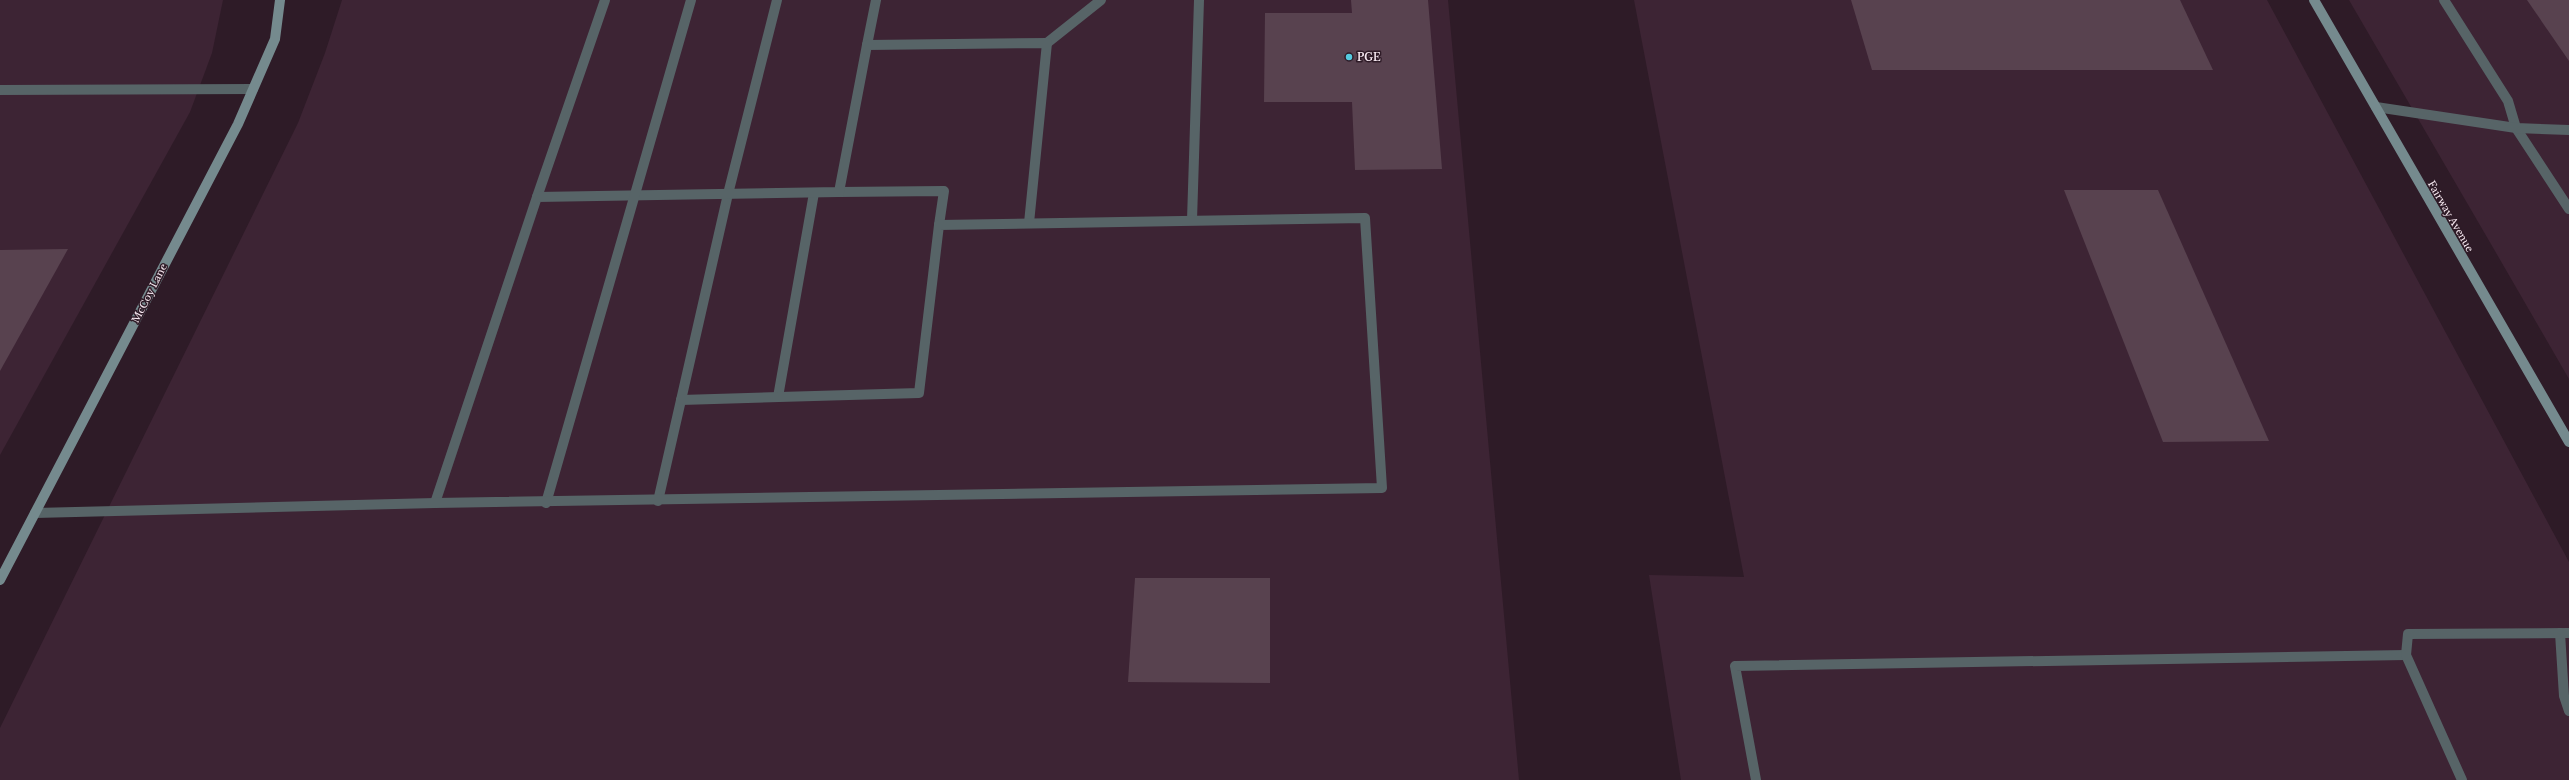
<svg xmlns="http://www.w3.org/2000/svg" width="2569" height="780" viewBox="0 0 2569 780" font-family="'Libre Baskerville',serif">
<rect width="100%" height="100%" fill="#2e1b27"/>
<g fill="#3d2434">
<path d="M0 0H223L212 53 190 112 0 455Z"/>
<path d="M342 0H1448L1519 780H0V728L298 123 325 53Z"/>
<path d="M1634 0H2267L2569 562V780H1681L1649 575 1744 577Z"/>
<path d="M2349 0H2569V379L2495 251Z"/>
</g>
<g fill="#58424f">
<path d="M1351 0H1428L1442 169 1355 170 1352 102H1264L1265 13H1352Z"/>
<path d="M1851 0H2180L2213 70H1872Z"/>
<path d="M2527 0H2569V61Z"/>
<path d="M2064 190H2158L2269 441 2163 442Z"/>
<path d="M68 249 0 371V250Z"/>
<path d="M1135 578H1270V683L1128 682Z"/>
</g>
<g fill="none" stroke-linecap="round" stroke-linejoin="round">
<g stroke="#576467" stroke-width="10">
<path d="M2444 0 2508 101 2516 128 2569 209"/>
<path d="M1047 43 1101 0"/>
<path d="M867 45 876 0"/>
<path d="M0 90 253 89"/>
<path d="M2376 107 2516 128 2569 130"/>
<path d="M839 192 944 191 939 225"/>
<path d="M537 197 605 0"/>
<path d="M1192 220 1199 0"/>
<path d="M778 397 814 193"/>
<path d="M658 501 728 194 777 0"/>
<path d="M435 503 537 197 839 192 867 45 1047 43 1029 223"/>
<path d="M546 503 691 0"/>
<path d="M35 513 435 503 1382 488 1365 218 939 225 919 393 681 400"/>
<path d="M2560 633 2564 696 2569 711"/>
<path d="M1756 780 1735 666 2406 655"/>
<path d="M2462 780 2406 655 2408 634 2569 633"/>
</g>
<g stroke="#758a8e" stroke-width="10">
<path d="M2314 0 2569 442"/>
<path d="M0 580 238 124 275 39 280 0"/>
</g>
</g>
<circle fill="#55cadf" stroke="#2e1b27" stroke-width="1.5" cx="1349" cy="57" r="4"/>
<g text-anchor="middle" stroke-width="3" stroke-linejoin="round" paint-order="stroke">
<g font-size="10" font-weight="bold" fill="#f6e8f0" stroke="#2e1b27" text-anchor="start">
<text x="1357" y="61">PGE</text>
</g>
<g font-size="10" fill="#f6e8f0" stroke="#2e1b27">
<text transform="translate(2451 216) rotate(60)" y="4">Fairway Avenue</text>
<text transform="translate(149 293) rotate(-63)" y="4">McCoy Lane</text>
</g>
</g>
</svg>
